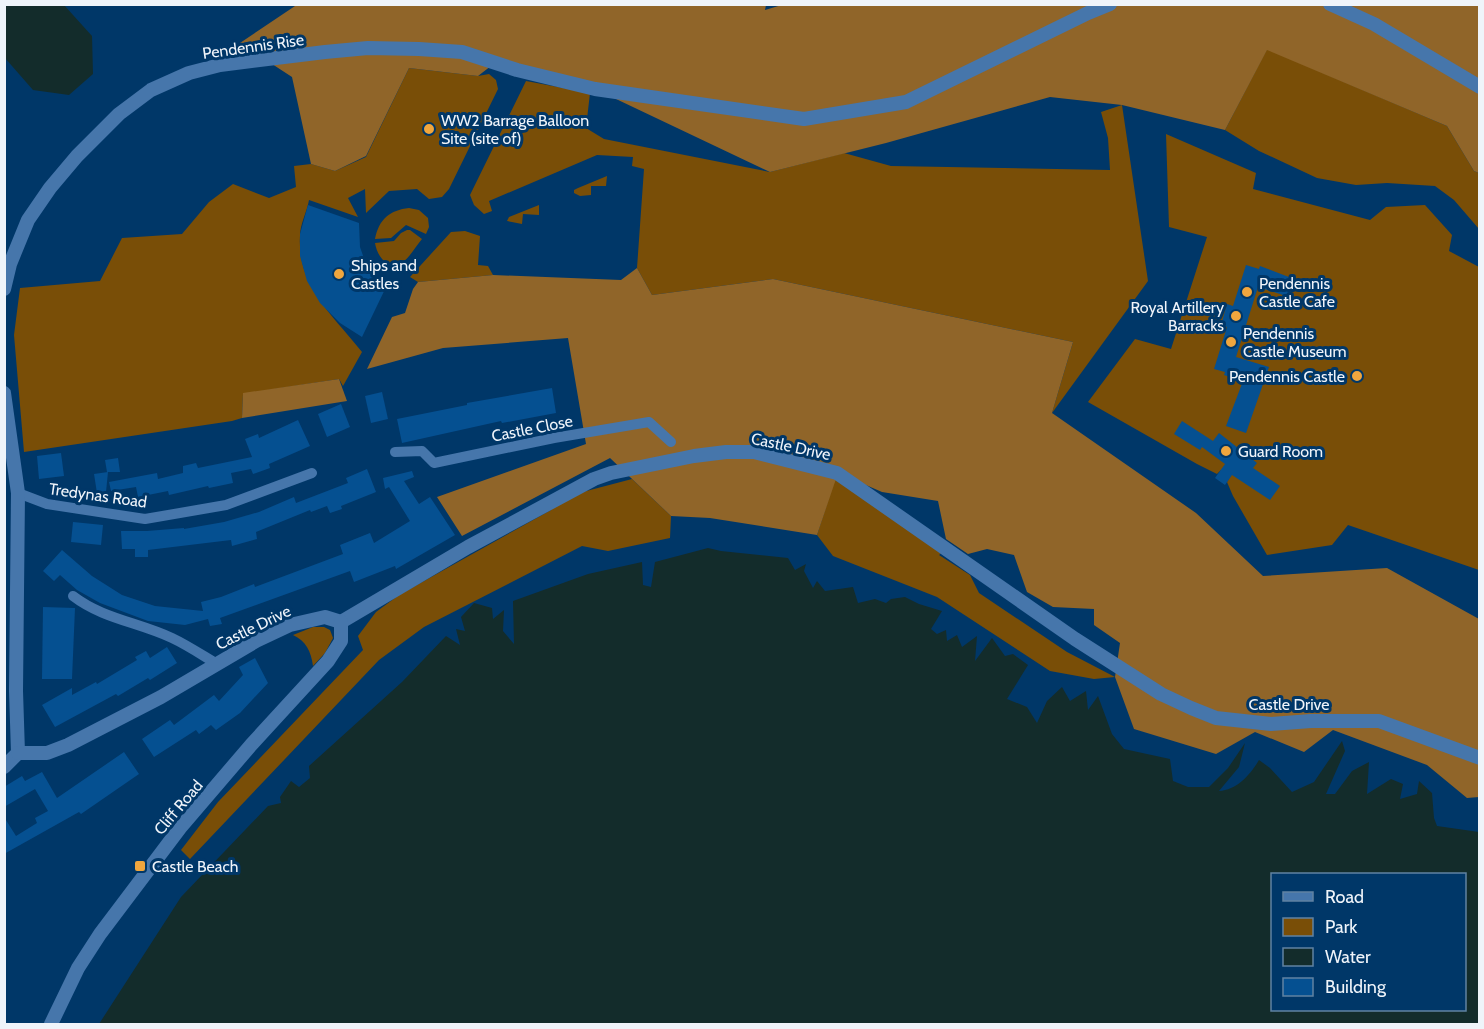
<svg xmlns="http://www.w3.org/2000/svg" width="1484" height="1029" viewBox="0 0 1484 1029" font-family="Cabin,sans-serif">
<rect width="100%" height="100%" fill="#003768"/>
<g fill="#794e07">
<path d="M1267 49 1447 126 1474 171 1479 173V229L1454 200 1435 186 1387 183 1356 185 1317 178 1259 151 1225 130Z"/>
<path d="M409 68 478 76 489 74 496 80 498 89 449 189 442 197 429 199 417 189 389 191 366 213 365 189 348 198 358 217 309 200C307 212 300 224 300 236 297 287 334 316 362 352L343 386 339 379 243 394 242 418 232 421 24 452 14 335 20 288 100 281 122 238 182 234 209 202 233 184 269 198 296 187 294 166 311 164 335 171 366 157Z"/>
<path d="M526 81 590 93 586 128 604 139 770 172 844 153 891 166 1110 170 1108 138 1101 112 1122 105 1148 281 1052 413 1073 342 773 279 652 295 637 268 644 169 632 166 633 157 597 155 489 201 492 211 484 214 474 205 470 195Z"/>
<path d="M1166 134 1256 173 1253 189 1370 220 1386 207 1425 205 1452 235 1449 251 1479 267V570L1348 525 1332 545 1267 555 1233 496 1227 482 1230 477 1221 470 1217 474 1197 464 1088 402 1135 339 1171 349 1207 237 1169 227Z"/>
<path d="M607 176 606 186H591V195L580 196 574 193V190L578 188Z"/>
<path d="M539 205V215L523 214 522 224 507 221 509 217Z"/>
<path d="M409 208 419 210 428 218 429 227 426 234 406 225 391 238 375 239C379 219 390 210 409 208Z"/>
<path d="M407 230H410L422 239C416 246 410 257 403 262 388 272 377 256 375 243L394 241 401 233Z"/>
<path d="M465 231 480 236 478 265 488 266 493 275 418 282 410 277 451 232Z"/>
<path d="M837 473 946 549 939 555 970 575 979 593 1067 652 1115 677 1094 679 1050 671 937 597 833 556 817 535Z"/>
<path d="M632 479 671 516 670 538 608 551 582 546 424 627 379 660 190 859 181 850 218 802 363 650 358 636 376 612 399 595 551 510 556 499Z"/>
<path d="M313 627H324L330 630 333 638 325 653 313 666C311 651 306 641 293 635Z"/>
</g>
<g fill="#906529">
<path d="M298 4 766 5 765 10 785 4 1479 5V173L1474 171 1447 126 1267 50 1225 130 1122 105 1050 97 886 143 770 172 595 89 500 59 478 76 409 68 366 156 335 171 311 164 292 77 240 43Z"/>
<path d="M637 268 652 295 773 279 1073 342 1052 413 1196 513 1263 576 1387 568 1479 619V797L1467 798 1427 765 1333 730 1304 752 1255 732 1216 754 1134 729 1115 677 1120 643 1094 625V609L1053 607 1027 592 1014 555 987 549 968 554 946 539 938 501 882 492 838 473 817 535 710 518 671 516 610 458 462 536 437 497 586 444 568 338 443 348 367 369 392 317 405 313 413 289 418 282 493 275 621 280Z"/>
<path d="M339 379 347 401 242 418 243 393Z"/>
</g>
<g fill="#132c2b" fill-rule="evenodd">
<path d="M4 5H64L92 36 93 74 69 95 33 90 5 58Z"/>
<path d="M708 548 721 551 788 558 795 570 806 564 804 571 813 588 817 581 825 591 853 587 858 603 875 599 886 603 891 599 905 597 919 604 942 611 931 629 937 634 946 630 947 641 957 635 962 647 977 636 975 661 992 638 1005 656 1013 654 1028 665 1007 699 1027 707 1037 723 1047 701 1062 687 1070 701 1086 691 1088 710 1098 696 1112 734 1124 749 1170 759 1173 781 1188 787H1209L1228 768 1245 743 1239 767 1219 791C1237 790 1250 775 1259 760L1270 768 1292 792 1314 782 1342 741 1345 751 1326 794H1335L1352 771 1369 762 1367 794 1391 779 1403 784 1400 799 1417 794 1419 781 1432 793 1434 818 1437 826 1479 832V1024H99L181 897 268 806 281 803 280 797 291 781 299 787 310 778 309 766 402 682 446 636 460 645 456 629 465 631 461 617 474 603 492 608 493 619 504 610 503 631 514 644 513 601 588 574 642 562 643 585 651 587 655 562ZM1272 874H1464V1010H1272Z"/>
</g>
<g fill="#055091">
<path d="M308 205 359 223 360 247 368 270 376 277 388 283 362 337 340 323 320 303 307 281 300 256V234Z"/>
<path d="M1246 265 1259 269 1260 266 1294 279 1289 297 1258 287 1236 357 1269 367 1246 433 1226 426 1243 381 1224 375 1225 372 1214 369 1227 327 1221 325 1227 304 1233 306Z"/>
<path d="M552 388 556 413 502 423 501 421 402 443 397 419 467 405V403Z"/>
<path d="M382 392 388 419 371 423 365 396Z"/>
<path d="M341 404 350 427 327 437 318 414Z"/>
<path d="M298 420 310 446 269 464 270 468 253 474 251 469 231 473 233 483 209 488 208 486 169 495 168 491 138 497 136 487 111 491 109 482 157 473 158 479 183 473V466L196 463 198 468 252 457 245 439 258 434 259 438Z"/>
<path d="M1182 421 1213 441 1219 433 1257 463 1253 468 1280 486 1270 500 1232 475 1225 485 1215 478 1225 464 1202 447 1200 450 1174 434Z"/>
<path d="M61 453 64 476 39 479 37 456Z"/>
<path d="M118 458 120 472H107L105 460Z"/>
<path d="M367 469 376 492 341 506 342 509 330 513 327 506 311 512 310 510 256 532 257 539 232 546 231 540 148 550V557H135V549H122L121 531H147L184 528V529L224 522 259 512 294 497 296 503 348 483 346 478Z"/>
<path d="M412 471 414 477 404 481 419 504 430 497 455 535 396 569 395 566 354 582 350 571 220 618 222 624 210 626 208 619 185 625 148 621 100 603 77 590 60 575 54 581 43 571 62 550 92 576 122 595 155 606 203 611 201 602 221 597 254 584 255 587 343 554 340 545 370 533 374 543 410 521 389 487 385 489 383 478Z"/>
<path d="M108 472 106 492 97 493 94 474Z"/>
<path d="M73 522 103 525 101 545 71 542Z"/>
<path d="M43 607 75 608 72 679H42Z"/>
<path d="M167 647 177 663 150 680 148 678 118 696 116 694 55 727 42 705 72 688V695L96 682 97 684 137 660 135 657 146 651 150 658Z"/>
<path d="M255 658 268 683 240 713 216 730 211 725 199 734 196 730 154 757 142 739 170 720 174 725 214 695 219 701 243 675 239 667Z"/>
<path d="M124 752 139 774 81 814 79 812 4 854V817L16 836 37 823 35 818 48 811 35 789 4 807V787L22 776 25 781 42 772 57 798Z"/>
</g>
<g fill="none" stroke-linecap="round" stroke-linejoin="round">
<g stroke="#4676ab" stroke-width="10">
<path d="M395 452 422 451 434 463 554 438 649 422 671 442"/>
<path d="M18 493 47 504 145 519 226 505 312 473"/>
<path d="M73 596C103 619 138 622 172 638 187 645 202 655 217 664"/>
</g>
<g stroke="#4676ab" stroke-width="14">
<path d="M1330 4 1374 24 1480 87"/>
<path d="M4 289 10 264 28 220 50 188 77 156 119 114 151 90 189 73 220 65 325 52 368 48 419 49 462 52 517 70 595 89 804 119 906 102 1088 13 1110 4"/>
<path d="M4 393 18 493 16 691 18 753 4 767"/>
<path d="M341 622 468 547 594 479 611 473 694 456 726 452H754L837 473 1075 639 1161 694 1191 708 1216 718 1271 724 1311 721H1379L1480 758"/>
<path d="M18 753H47L68 745 161 697 256 641 290 625 325 617 341 622"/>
<path d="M51 1024 78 968 100 934 180 828 251 745 328 661 341 641V622"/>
</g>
</g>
<g fill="#f0a63e" stroke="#003768" stroke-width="2">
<circle cx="429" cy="129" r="6"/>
<circle cx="339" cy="274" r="6"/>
<circle cx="1247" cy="292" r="6"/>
<circle cx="1236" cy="316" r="6"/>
<circle cx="1231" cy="342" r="6"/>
<circle cx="1357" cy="376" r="6"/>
<circle cx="1226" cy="451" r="6"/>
<rect x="134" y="860" width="12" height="12" rx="3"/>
</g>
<g text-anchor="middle" stroke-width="6" stroke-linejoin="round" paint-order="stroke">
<g font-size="16" fill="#eff4fa" stroke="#003768">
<text transform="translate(253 46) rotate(-8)" y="6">Pendennis Rise</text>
<text transform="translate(532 428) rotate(-11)" y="6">Castle Close</text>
<text transform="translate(791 446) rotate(12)" y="6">Castle Drive</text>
<text transform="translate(98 495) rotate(8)" y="6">Tredynas Road</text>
<text transform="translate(253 627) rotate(-26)" y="6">Castle Drive</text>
<text x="1289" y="710">Castle Drive</text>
<text transform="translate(178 807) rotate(-50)" y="6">Cliff Road</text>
</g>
<g font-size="16" fill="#eff4fa" stroke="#003768" text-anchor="start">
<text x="441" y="126">WW2 Barrage Balloon<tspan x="441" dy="18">Site (site of)</tspan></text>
<text x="351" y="271">Ships and<tspan x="351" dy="18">Castles</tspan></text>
<text x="1259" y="289">Pendennis<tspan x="1259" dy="18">Castle Cafe</tspan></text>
<text x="1224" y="313" text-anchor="end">Royal Artillery<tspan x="1224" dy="18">Barracks</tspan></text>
<text x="1243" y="339">Pendennis<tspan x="1243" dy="18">Castle Museum</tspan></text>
<text x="1345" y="382" text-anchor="end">Pendennis Castle</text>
<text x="1238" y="457">Guard Room</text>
<text x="152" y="872">Castle Beach</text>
</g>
</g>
<rect width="1484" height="1029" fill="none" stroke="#eff4fa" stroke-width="12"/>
<rect x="1271" y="873" width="195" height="138" fill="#003768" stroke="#6083a2" stroke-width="1.5"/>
<rect x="1283" y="892" width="30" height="9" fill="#4676ab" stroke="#6083a2" stroke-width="1.5"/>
<text x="1325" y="903" font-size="18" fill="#eff4fa">Road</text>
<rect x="1283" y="918" width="30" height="18" fill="#794e07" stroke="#6083a2" stroke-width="1.5"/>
<text x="1325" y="933" font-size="18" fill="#eff4fa">Park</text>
<rect x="1283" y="948" width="30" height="18" fill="#132c2b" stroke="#6083a2" stroke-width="1.5"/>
<text x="1325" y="963" font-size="18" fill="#eff4fa">Water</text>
<rect x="1283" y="978" width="30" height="18" fill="#055091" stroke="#6083a2" stroke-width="1.5"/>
<text x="1325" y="993" font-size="18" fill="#eff4fa">Building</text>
</svg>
